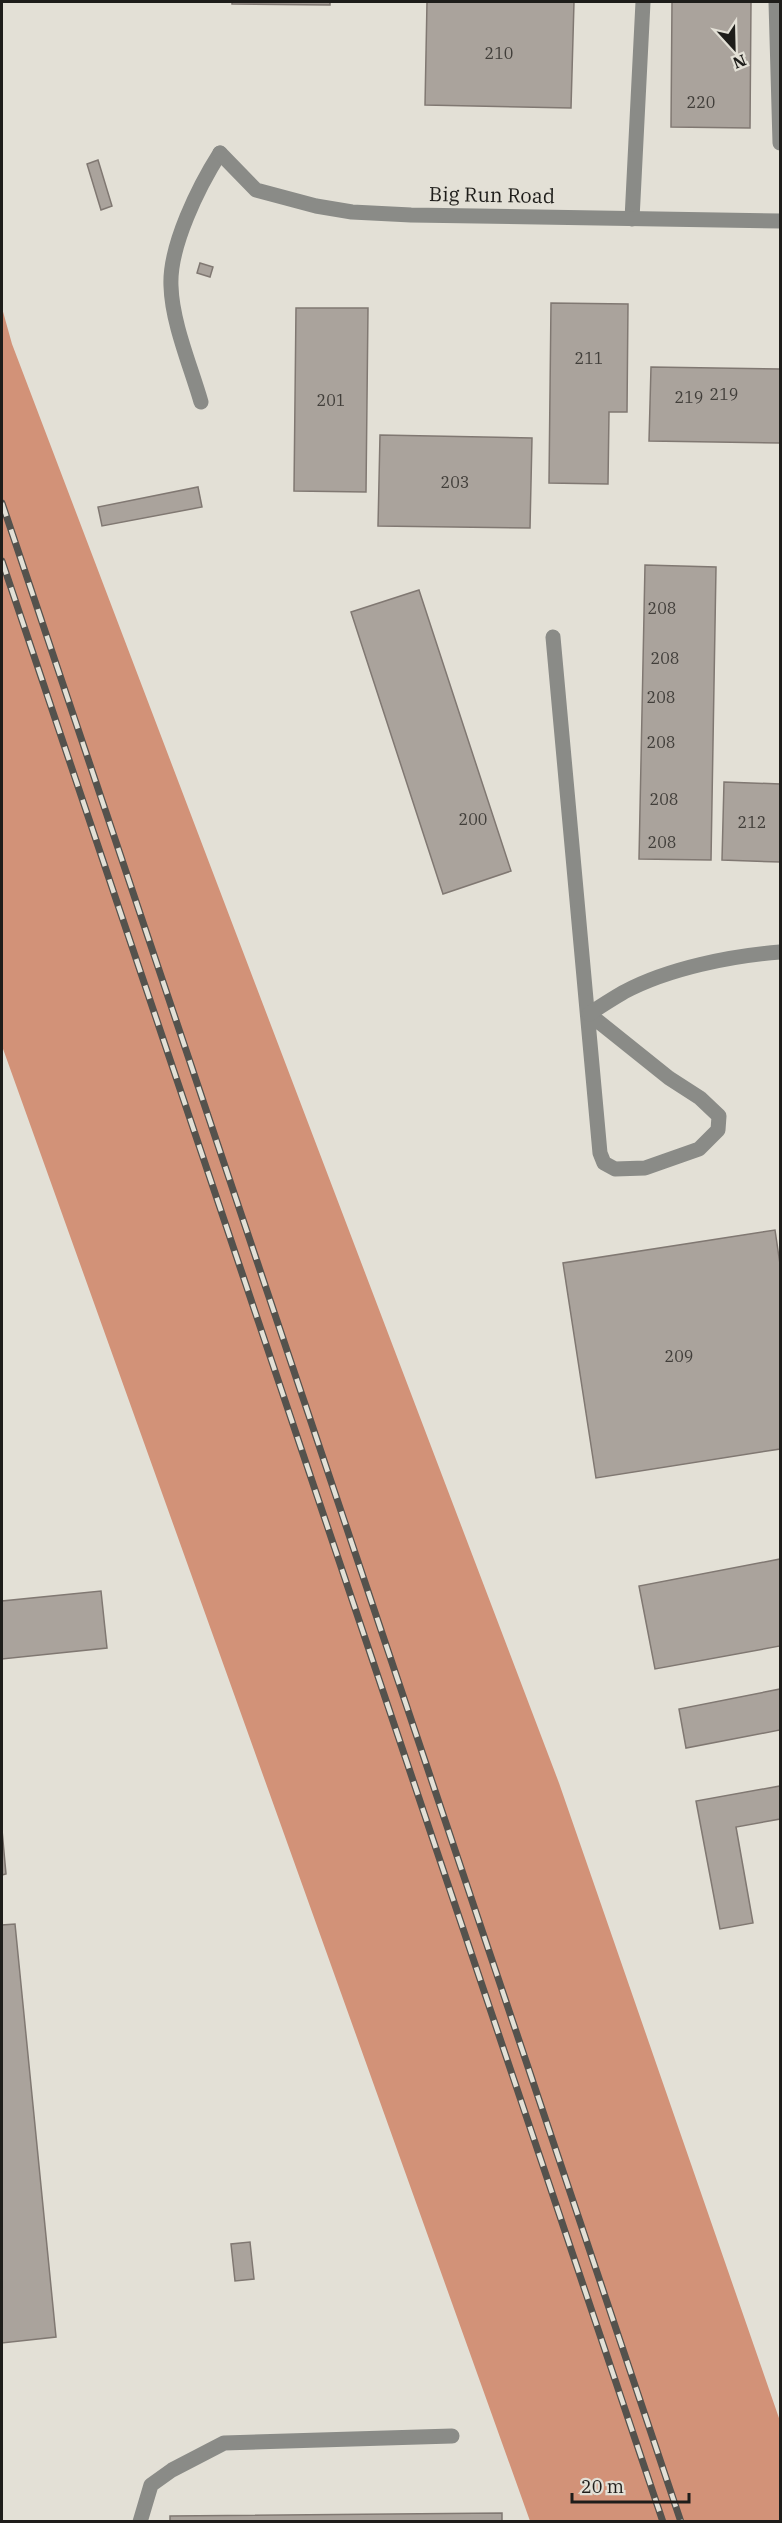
<svg xmlns="http://www.w3.org/2000/svg" width="782" height="2523" viewBox="0 0 782 2523" font-family="'IBM Plex Serif',serif">
<rect width="100%" height="100%" fill="#e3e0d6"/>
<path fill="#d29278" d="M2 308 12 344 559 1783 780 2421V2521H530L2 1046Z"/>
<g fill="#aaa39c" stroke="#807872" stroke-width="1.5">
<path d="M232 2H330V5L232 4Z"/>
<path d="M427 2H574L571 108 425 105Z"/>
<path d="M672 2H751L750 128 671 127Z"/>
<path d="M98 160 112 206 101 210 87 164Z"/>
<path d="M200 263 213 267 210 277 197 273Z"/>
<path d="M551 303 628 304 627 412H609L608 484 549 483Z"/>
<path d="M296 308H368L366 492 294 491Z"/>
<path d="M651 367 780 369V443L649 441Z"/>
<path d="M380 435 532 438 530 528 378 526Z"/>
<path d="M198 487 202 507 102 526 98 507Z"/>
<path d="M645 565 716 567 711 860 639 859Z"/>
<path d="M419 590 511 871 443 894 351 612Z"/>
<path d="M724 782 780 784V862L722 860Z"/>
<path d="M775 1230 780 1264V1449L596 1478 563 1263Z"/>
<path d="M780 1559V1646L655 1669 639 1586Z"/>
<path d="M101 1591 107 1648 2 1659V1601Z"/>
<path d="M780 1689V1730L686 1748 679 1709Z"/>
<path d="M780 1786V1819L736 1827 753 1923 720 1929 696 1801Z"/>
<path d="M2 1830 6 1874 2 1875Z"/>
<path d="M15 1924 56 2337 2 2343V1925Z"/>
<path d="M250 2242 254 2279 235 2281 231 2244Z"/>
<path d="M502 2513V2522H170V2516Z"/>
</g>
<g fill="none" stroke-linecap="round" stroke-linejoin="round">
<g stroke="#8a8b87" stroke-width="15">
<path d="M776 2 780 143"/>
<path d="M632 219 643 2"/>
<path d="M201 402C191 367 172 323 171 286 169 246 199 186 220 153"/>
<path d="M553 637 600 1153 604 1163 615 1169 645 1168 699 1149 718 1130 719 1116 700 1098 669 1078 589 1014"/>
<path d="M140 2522 151 2485 172 2470 224 2443 452 2436"/>
</g>
<g stroke="#8a8b87" stroke-width="15">
<path d="M220 153 256 190 316 206 352 212 411 215 780 221"/>
<path d="M589 1014C601 1006 612 999 624 992 669 968 731 956 780 952"/>
</g>
<g stroke="#54524d" stroke-width="7">
<g id="rail">
<path d="M2 503 681 2522"/>
<path d="M2 561 663 2522"/>
</g>
</g>
<use href="#rail" stroke="#e3e0d6" stroke-width="4.5" stroke-dasharray="14" stroke-linecap="butt"/>
</g>
<g text-anchor="middle" stroke-width="4.5" stroke-linejoin="round" paint-order="stroke">
<g font-size="16" fill="#413e3a">
<text x="499" y="59">210</text>
<text x="701" y="108">220</text>
<text x="589" y="364">211</text>
<text x="724" y="400">219</text>
<text x="689" y="403">219</text>
<text x="331" y="406">201</text>
<text x="455" y="488">203</text>
<text x="662" y="614">208</text>
<text x="665" y="664">208</text>
<text x="661" y="703">208</text>
<text x="661" y="748">208</text>
<text x="664" y="805">208</text>
<text x="473" y="825">200</text>
<text x="752" y="828">212</text>
<text x="662" y="848">208</text>
<text x="679" y="1362">209</text>
</g>
<g font-size="20" fill="#1e1d1a" stroke="#e3e0d6">
<text transform="translate(492 195) rotate(1)" y="7">Big Run Road</text>
</g>
</g>
<rect width="782" height="2523" fill="none" stroke="#1e1d1a" stroke-width="6"/>
<g transform="translate(734 48) rotate(158)" stroke="#e3e0d6" stroke-width="4.5" paint-order="stroke">
<path d="M0-4.5L10 22L0 15L-10 22Z" fill="#1e1d1a"/>
<text y="-9" font-size="16" font-weight="bold" text-anchor="middle" fill="#1e1d1a">N</text>
</g>
<path d="M572 2493v9h117v-9" fill="none" stroke="#1e1d1a" stroke-width="3"/>
<text x="581" y="2493" font-size="18" fill="#1e1d1a" stroke="#e3e0d6" stroke-width="4.5" paint-order="stroke">20 m</text>
</svg>
